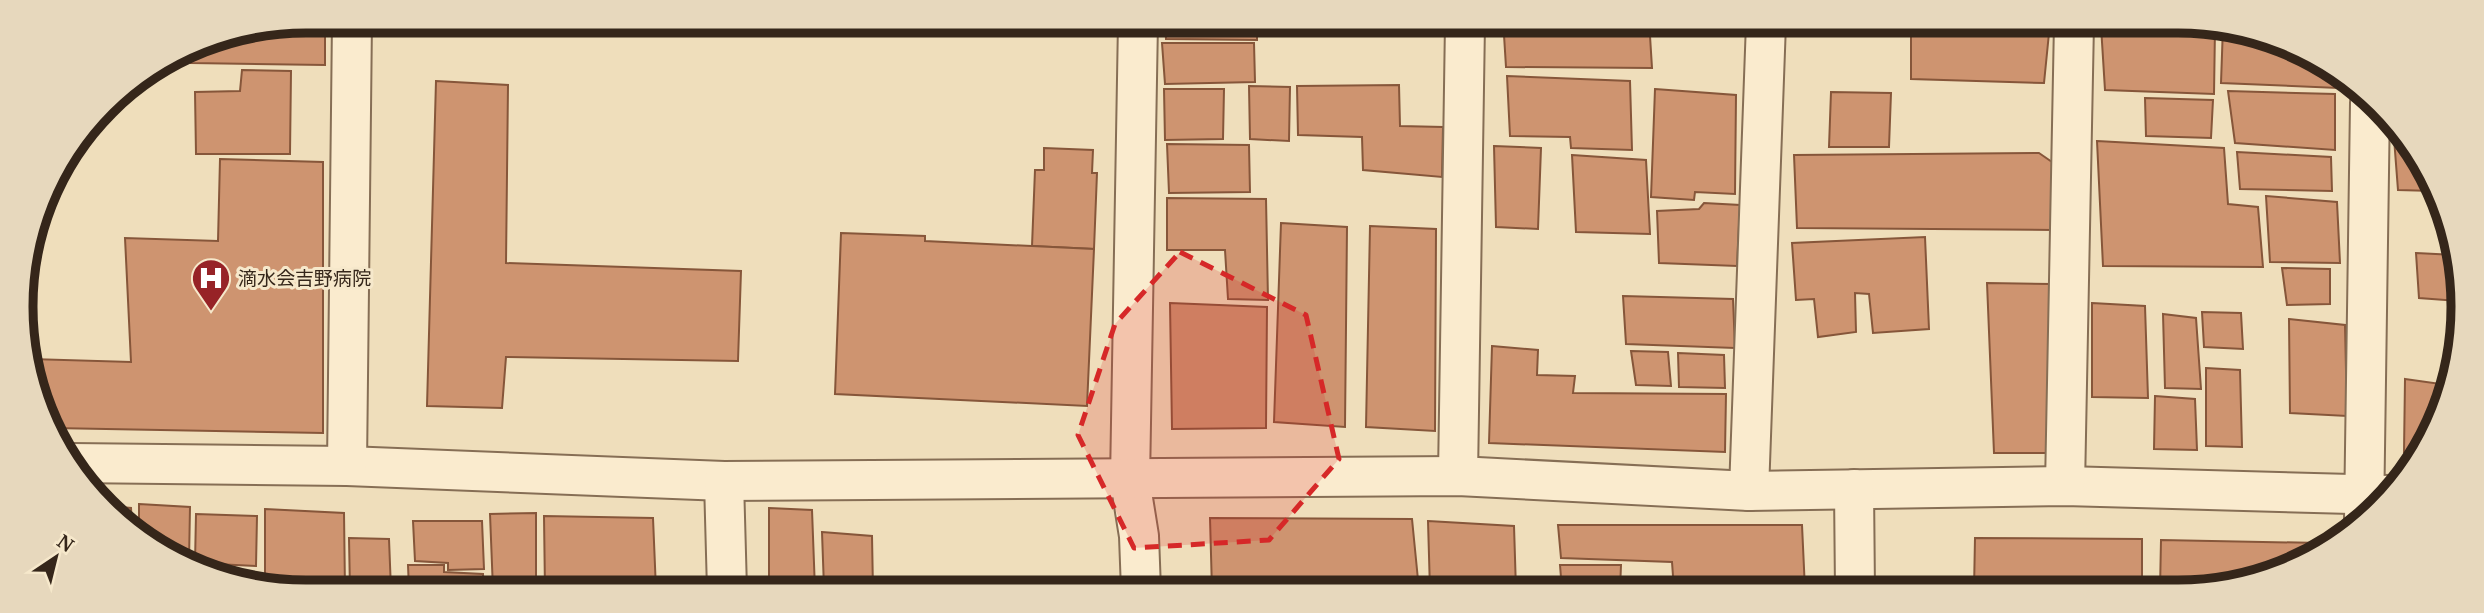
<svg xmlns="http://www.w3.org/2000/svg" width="2484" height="613" viewBox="0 0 2484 613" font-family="'Noto Serif','Noto Sans JP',serif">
<rect width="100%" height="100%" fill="#efdebb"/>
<g fill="#ce9470" stroke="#86563a" stroke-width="2">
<path d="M306 21H325V65L191 63 190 47 198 43Z"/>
<path d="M1165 22H1257V40L1166 39Z"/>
<path d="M1493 23H1575L1576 24 1493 29Z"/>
<path d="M1584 23H1738V33L1584 28Z"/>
<path d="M1911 23H2050L2044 83 1911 79Z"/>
<path d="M2101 26 2215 28 2214 94 2105 90Z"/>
<path d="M2223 26 2321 59 2338 75V88L2221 83Z"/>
<path d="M1504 35 1650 36 1652 68 1506 67Z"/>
<path d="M1162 43H1254L1255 82 1165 84Z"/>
<path d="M242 70 291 71 290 154H196L195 92 240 91Z"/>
<path d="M1507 76 1630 81 1632 150 1571 148 1570 137 1510 136Z"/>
<path d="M436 81 508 85 506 263 741 271 738 361 506 357 502 408 427 406Z"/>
<path d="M1399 85 1400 126 1443 127 1442 177 1363 170 1362 137 1298 135 1297 86Z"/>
<path d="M1249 86 1290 87 1289 141 1250 139Z"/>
<path d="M1164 89H1224L1223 139 1165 140Z"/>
<path d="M1655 89 1736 95 1735 194 1695 192 1694 200 1651 197Z"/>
<path d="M2228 91 2335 94V150L2235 143Z"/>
<path d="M1831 92 1891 93 1889 147H1829Z"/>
<path d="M2145 98 2213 100 2211 138 2146 136Z"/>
<path d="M2394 138H2407L2433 191 2398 190Z"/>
<path d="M2097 141 2224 148 2228 204 2258 207 2263 267 2103 266Z"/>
<path d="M1167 144 1249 145 1250 192 1169 193Z"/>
<path d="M1494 146 1541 148 1538 229 1496 227Z"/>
<path d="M1044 148 1093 150 1092 173H1097L1094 249 1032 246 1035 170H1044Z"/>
<path d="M2237 152 2331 157 2332 191 2240 189Z"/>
<path d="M2039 153 2052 162 2054 230 1797 228 1794 155Z"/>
<path d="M1572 155 1646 160 1650 234 1576 232Z"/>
<path d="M220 159 323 162V433L52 428 36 398 31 359 131 362 125 238 218 241Z"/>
<path d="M2266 196 2337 202 2340 263 2270 262Z"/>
<path d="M1167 198 1266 199 1268 300 1228 299 1225 250H1167Z"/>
<path d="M1704 203 1740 205 1737 266 1659 263 1657 211 1699 209Z"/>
<path d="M1281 223 1347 227 1345 427 1274 422Z"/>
<path d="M1370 226 1436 229 1435 431 1366 427Z"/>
<path d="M841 233 925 236V241L1094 249 1087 406 835 394Z"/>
<path d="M1925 237 1929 329 1873 333 1869 294 1855 293 1856 332 1818 337 1814 299 1796 300 1792 243Z"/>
<path d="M2416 253 2455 255 2458 301 2419 298Z"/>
<path d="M2282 268 2330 269V304L2287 305Z"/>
<path d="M1987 283 2051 284V453H1994Z"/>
<path d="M1623 296 1733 299 1735 348 1626 344Z"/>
<path d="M1170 303 1267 307 1266 428 1172 429Z"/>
<path d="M2092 303 2145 306 2148 398 2092 397Z"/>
<path d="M2202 312 2241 313 2243 349 2204 347Z"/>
<path d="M2163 314 2196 318 2201 389 2165 388Z"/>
<path d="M2289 319 2345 325 2347 416 2290 413Z"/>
<path d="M1492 346 1538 350 1537 375 1575 376 1573 393 1726 394 1725 452 1489 443Z"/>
<path d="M1631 351 1668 352 1671 386 1636 385Z"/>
<path d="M1678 353 1724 355 1725 388 1679 387Z"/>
<path d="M2206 368 2240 370 2242 447 2206 446Z"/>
<path d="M2405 379 2448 385 2433 433 2420 452H2404Z"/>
<path d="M2155 396 2195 399 2197 450 2154 449Z"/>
<path d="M139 504 190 507 189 562 164 554 139 532Z"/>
<path d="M109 506 131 508 132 526Z"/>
<path d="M769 508 812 510 815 590H769Z"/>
<path d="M265 509 344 513 345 590 265 588Z"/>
<path d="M536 513V590H493L490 514Z"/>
<path d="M196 514 257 516 256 566 195 563Z"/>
<path d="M544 516 653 518 656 590H545Z"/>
<path d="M1210 518 1412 519 1419 590H1212Z"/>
<path d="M413 521H482L484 569 448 570V563L415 561Z"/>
<path d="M1428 521 1514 526 1516 590H1430Z"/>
<path d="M1558 525H1802L1805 590H1674L1672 562 1561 558Z"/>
<path d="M822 532 872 536 873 590 824 588Z"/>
<path d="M349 538 389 539 391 590H350Z"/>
<path d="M1975 538 2142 539V590H1974Z"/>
<path d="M2161 540 2320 543V551L2303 563 2214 590H2160Z"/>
<path d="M408 565H444V572L483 574 484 590H409Z"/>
<path d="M1560 565H1621L1620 590H1562Z"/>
<path d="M1887 586 1928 587V590H1887Z"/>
</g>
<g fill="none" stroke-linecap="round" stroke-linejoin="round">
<g stroke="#866e55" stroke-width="42">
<g id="minor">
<path d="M1138 22 1130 480 1139 536 1141 590"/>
<path d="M71 463 347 466 724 481 1458 476 1749 491 2065 486 2389 495"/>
<path d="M347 466 352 21"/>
<path d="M1458 476 1465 23"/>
<path d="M724 481 727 590"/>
<path d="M2065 486 2074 23"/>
<path d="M1854 489 1855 590"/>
<path d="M1749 491 1766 23"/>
<path d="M2364 519 2370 103"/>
</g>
</g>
<use href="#minor" stroke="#faebce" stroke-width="38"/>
</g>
<path fill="#d62828" fill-opacity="0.2" stroke="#d62828" stroke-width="5" stroke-dasharray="14 9" stroke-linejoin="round" d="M1180 252 1306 315 1339 459 1269 540 1134 548 1078 435 1115 324Z"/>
<defs>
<g id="hospital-pin" transform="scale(2.0125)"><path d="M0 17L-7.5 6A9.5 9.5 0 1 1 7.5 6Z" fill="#972327" stroke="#f6e8cb"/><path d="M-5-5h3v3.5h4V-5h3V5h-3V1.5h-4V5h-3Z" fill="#fff"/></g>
</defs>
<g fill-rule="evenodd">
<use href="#hospital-pin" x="211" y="278"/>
</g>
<g text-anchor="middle" stroke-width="6" stroke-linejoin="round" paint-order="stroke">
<g font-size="19" fill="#35261a" stroke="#f6e8cb" text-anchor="start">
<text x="238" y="285">滴水会吉野病院</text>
</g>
</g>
<path d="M0 0H2484V613H0ZM306 33H2178A273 273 0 0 1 2451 306V307A273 273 0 0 1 2178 580H306A273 273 0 0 1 33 307V306A273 273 0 0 1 306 33Z" fill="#e7d8bd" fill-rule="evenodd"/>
<path fill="none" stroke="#35261a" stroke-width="9" d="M306 33H2178A273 273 0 0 1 2451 306V307A273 273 0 0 1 2178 580H306A273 273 0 0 1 33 307V306A273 273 0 0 1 306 33Z"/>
<g transform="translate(56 557) rotate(35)" stroke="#f6e8cb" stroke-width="5" paint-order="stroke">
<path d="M0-5L12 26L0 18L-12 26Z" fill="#35261a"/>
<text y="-10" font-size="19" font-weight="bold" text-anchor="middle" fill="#35261a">N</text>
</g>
</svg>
